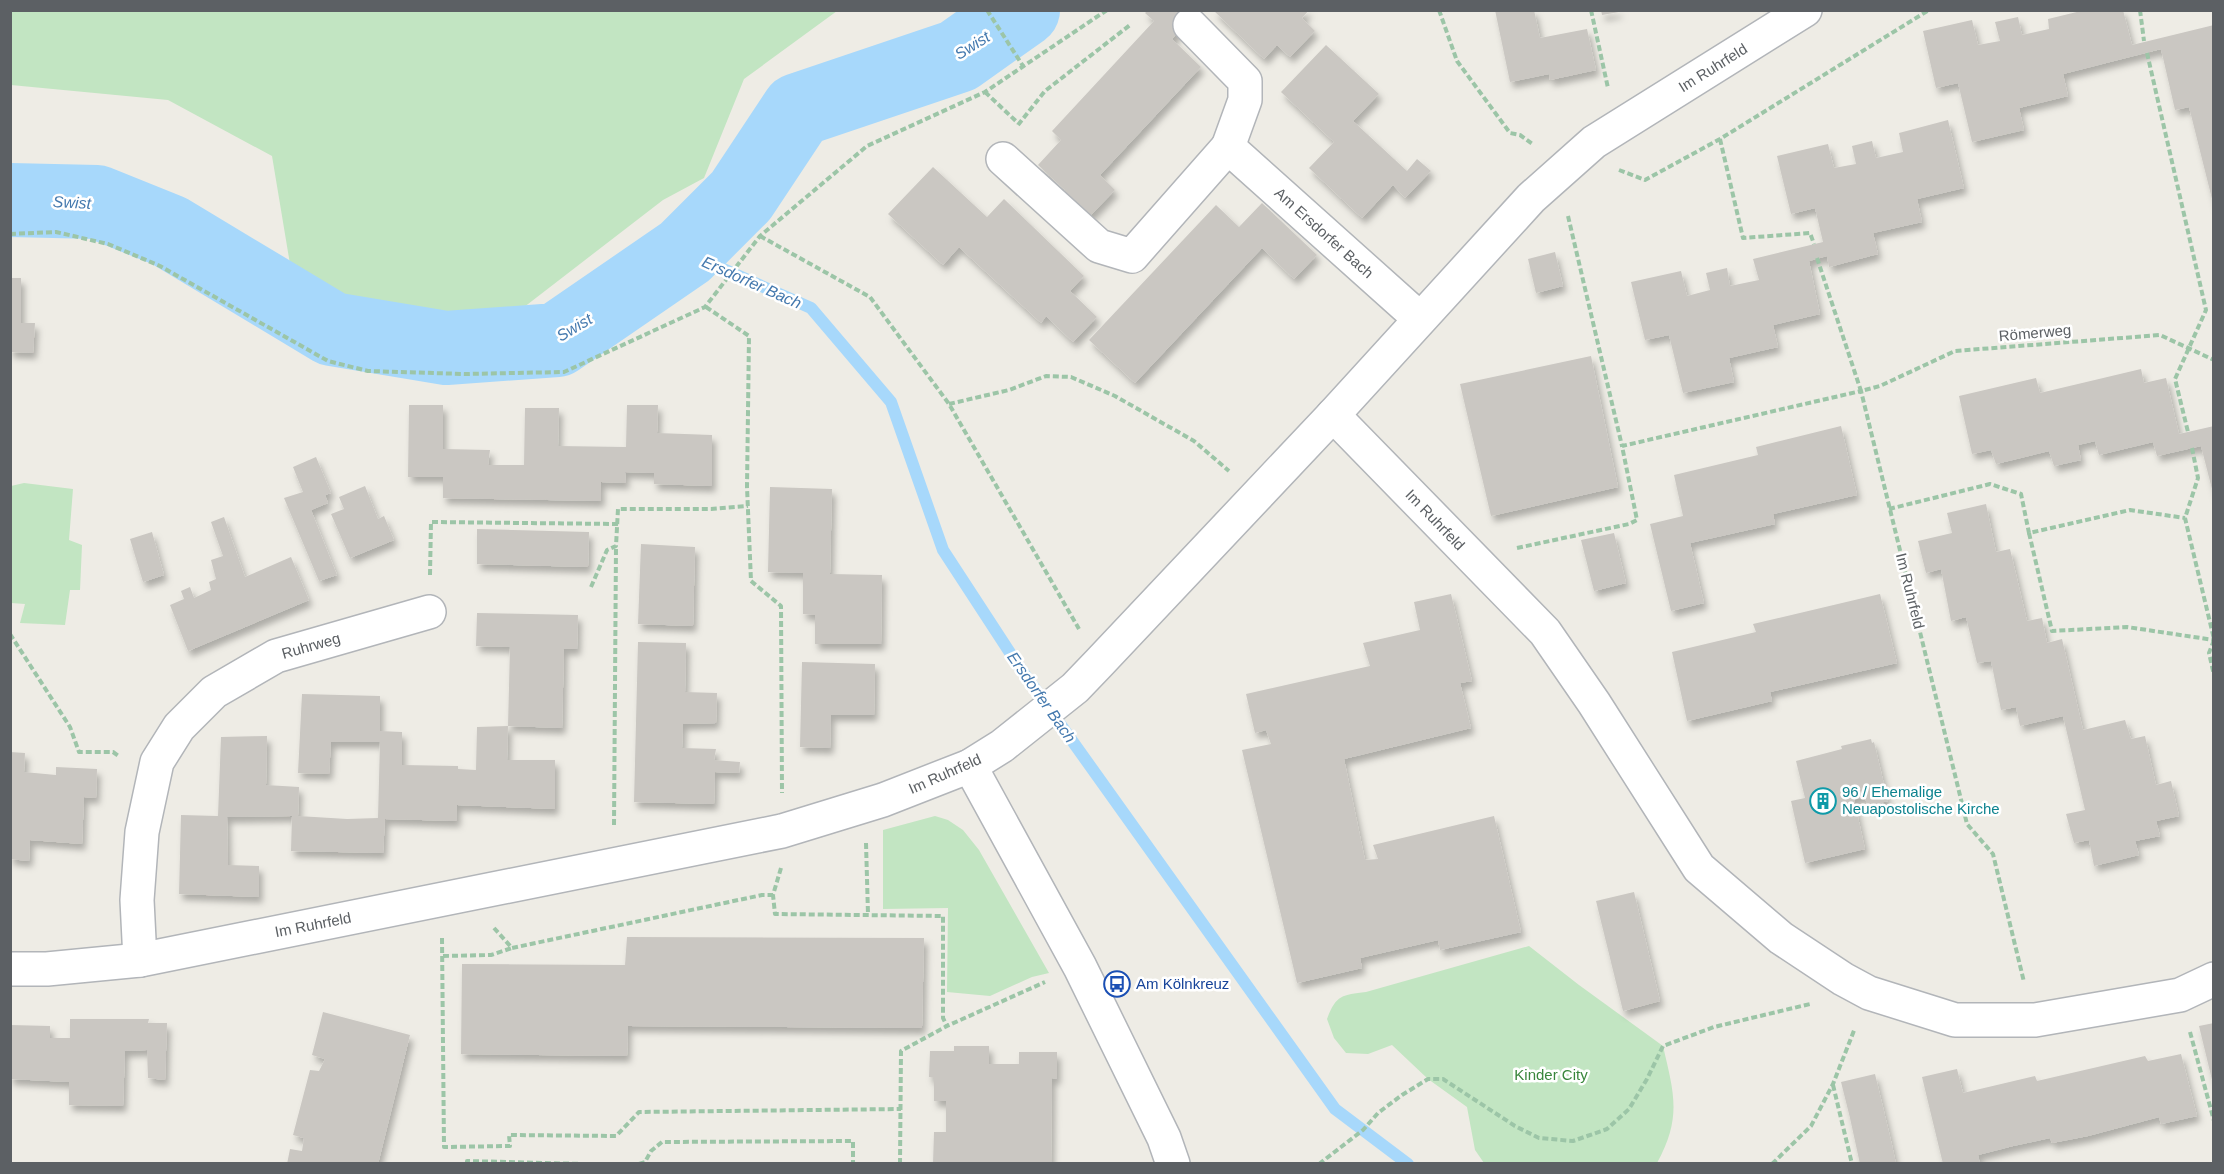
<svg xmlns="http://www.w3.org/2000/svg" width="2224" height="1174" viewBox="0 0 2224 1174" font-family="Helvetica,sans-serif">
<defs>
<filter id="shadow"><feDropShadow dx="3.5" dy="6" stdDeviation="3" flood-color="#0004"/></filter>
</defs>
<rect width="100%" height="100%" fill="#eeece5"/>
<g fill="#c2e5c2">
<path d="M10 11 11 10 837 11 744 79 704 178 663 200 502 324 294 288 272 156 168 100 11 85Z"/>
<path d="M24 483 73 489 69 540 82 545 80 590H70L65 625 20 623 25 604 11 603V486Z"/>
<path d="M935 816 948 820 963 830 979 850 1049 973 1032 977 990 996 947 992 948 908 883 909V830Z"/>
<path d="M1529 946 1579 985 1663 1046C1674 1094 1682 1117 1657 1163H1484L1475 1150 1467 1107 1428 1079 1392 1045 1368 1054 1346 1053 1334 1038 1327 1019C1336 995 1342 995 1366 992Z"/>
</g>
<g fill="none" stroke-linecap="round" stroke-linejoin="round">
<path stroke="#a7d8fb" stroke-width="12" d="M685 252 811 308 891 402 943 550 1018 665 1335 1109 1408 1164"/>
<path stroke="#a7d8fb" stroke-width="74" d="M10 200 97 202 169 231 332 329 446 348 557 340 685 252 741 196 798 110 958 56 1023 10"/>
</g>
<g fill="#cac7c2" filter="url(#shadow)">
<path d="M1148 10H1182L1176 18 1184 26 1172 39 1201 67 1100 175 1115 190 1089 217 1063 192 1065 190 1038 165 1061 140 1052 131 1154 21 1145 13Z"/>
<path d="M1213 10H1309L1302 18 1315 31 1290 57 1277 45 1264 59Z"/>
<path d="M1495 10H1534L1540 38 1587 29 1596 70 1550 80 1549 74 1510 82Z"/>
<path d="M1601 10H1619V12L1602 15Z"/>
<path d="M2085 10H2123L2132 45 2214 25V207L2189 107 2175 110 2161 49 2063 74 2068 96 2019 108 2024 130 1972 142 1958 83 1936 88 1923 31 1972 20 1978 45 2000 41 1995 22 2018 17 2022 35 2049 29 2048 19Z"/>
<path d="M1326 45 1379 94 1353 121 1407 171 1417 159 1431 171 1405 198 1393 185 1362 218 1309 168 1334 142 1281 92Z"/>
<path d="M1948 120 1964 188 1917 199 1922 222 1873 233 1878 254 1829 267 1827 256 1809 261 1820 314 1773 325 1778 347 1729 358 1734 382 1683 393 1669 335 1645 340 1631 282 1681 271 1687 296 1710 290 1706 273 1727 268 1730 286 1759 280 1753 259 1823 242 1815 208 1791 214 1777 156 1828 144 1834 168 1856 164 1852 146 1872 141 1876 158 1903 152 1899 133Z"/>
<path d="M933 167 987 217 1004 199 1084 276 1070 291 1097 317 1073 342 1046 316 1041 323 959 247 943 265 888 214Z"/>
<path d="M1262 203 1317 255 1294 279 1262 248 1135 383 1089 340 1216 205 1239 227Z"/>
<path d="M1555 252 1563 286 1536 293 1528 259Z"/>
<path d="M10 278H21V323H35L33 353 10 352Z"/>
<path d="M1591 356 1618 487 1491 516 1460 384Z"/>
<path d="M2141 369 2144 383 2166 378 2179 434 2214 426V497L2201 446 2157 456 2153 442 2099 455 2095 441 2078 445 2081 460 2054 466 2049 451 1996 464 1991 450 1972 454 1959 396 2036 378 2040 393Z"/>
<path d="M409 405H443V449L490 450 488 465H524L525 408H559L558 446 626 447 627 405H658L657 433 712 435V486L654 484V473L625 472 626 483 601 482V501L443 498V477H408Z"/>
<path d="M1841 426 1857 495 1773 514 1775 524 1690 543 1704 603 1671 611 1650 524 1683 516 1674 475 1758 455 1756 447Z"/>
<path d="M316 457 331 493 325 495 328 503 311 510 337 575 319 581 284 498 303 492 293 467Z"/>
<path d="M365 486 378 519 384 516 394 540 350 558 331 514 344 509 339 497Z"/>
<path d="M770 487 832 489 830 574 882 575 881 644H815V615L803 614V573L768 572Z"/>
<path d="M1986 504 1996 552 2010 549 2027 621 2042 618 2047 643 2062 639 2083 730 2125 720 2131 739 2145 736 2156 785 2171 781 2179 816 2156 821 2160 836 2135 841 2139 855 2094 866 2089 840 2074 843 2066 814 2085 810 2063 716 2020 726 2016 707 2001 710 1991 661 1977 663 1966 617 1951 621 1941 569 1926 573 1918 541 1952 533 1947 513Z"/>
<path d="M224 517 245 577 291 557 309 600 188 651 170 605 184 599 181 591 190 587 194 598 211 590 209 582 216 579 211 560 223 556 211 522Z"/>
<path d="M477 529 589 532 588 567 477 564Z"/>
<path d="M152 532 164 575 143 582 130 539Z"/>
<path d="M1614 533 1626 583 1594 591 1581 540Z"/>
<path d="M641 544 695 547 693 626 638 624Z"/>
<path d="M1451 594 1472 681 1460 683 1471 728 1344 759 1365 860 1378 859 1373 845 1494 816 1521 932 1440 950 1438 940 1360 958 1362 968 1297 983 1242 750 1271 744 1266 730 1255 733 1246 694 1370 666 1363 643 1420 630 1414 602Z"/>
<path d="M1880 594 1897 663 1770 692 1772 701 1687 721 1672 652 1756 632 1753 624Z"/>
<path d="M477 613 578 615 577 649H564L562 728 508 726 510 647 476 646Z"/>
<path d="M638 642 686 643 685 692 717 693 716 723 683 724 682 748 716 749 714 760 740 762 739 773 715 772 714 804 634 802Z"/>
<path d="M802 662 875 664 874 715H831L830 748 800 747Z"/>
<path d="M302 694 380 696V731L402 732V765L458 766V769L476 770 477 727 508 726 507 760H555V809L457 805V821L385 819 383 853 291 851 292 816 227 817 228 865 259 866V897L179 894 181 815 218 816 221 737 267 736 266 785 299 787 298 816 347 819 378 818 380 742H331L329 774 298 773Z"/>
<path d="M1871 739 1872 743 1874 742 1888 801 1867 806 1865 797 1854 799 1865 849 1805 863 1791 801 1805 798 1796 761 1842 749 1841 746Z"/>
<path d="M10 752 25 753 24 772 56 775V767L97 769 96 798 84 797 82 844 30 840 29 861 10 859Z"/>
<path d="M1634 892 1660 1001 1623 1011 1596 901Z"/>
<path d="M627 937 924 938 922 1028 628 1026 627 1056 461 1054 462 964 625 965Z"/>
<path d="M323 1012 410 1035 378 1164H287L290 1149 302 1151 304 1138 293 1135 310 1070 319 1071 325 1059 312 1055Z"/>
<path d="M70 1019H149L148 1023H167L165 1080 148 1078 147 1050 125 1051 123 1106 69 1105V1082L10 1079V1025L50 1026V1038H70Z"/>
<path d="M2214 1023V1083L2213 1084 2199 1026Z"/>
<path d="M954 1046H989V1064H1019V1052H1057V1079L1052 1078 1051 1164H933L934 1132H946V1101H934V1078L929 1077 930 1051H954Z"/>
<path d="M2181 1054 2197 1116 2161 1124 2159 1117 2088 1136 2052 1143 2050 1138 2013 1146 1978 1155 1980 1164H1943L1922 1077 1957 1069 1963 1093 2035 1076 2037 1081 2145 1056 2148 1061Z"/>
<path d="M1875 1074 1892 1145 1896 1164H1860L1850 1118 1841 1082Z"/>
</g>
<g fill="none" stroke-linecap="round" stroke-linejoin="round">
<g stroke="#b2b5b9" stroke-width="36">
<g id="minor">
<path d="M1190 25 1245 81V100L1228 147"/>
<path d="M1003 159 1099 246 1132 256 1228 147 1419 318"/>
<path d="M1333 415 1545 632 1594 703 1699 868 1781 938 1843 979 1869 993 1955 1020H2035L2180 995 2214 979"/>
<path d="M970 766 1080 967 1164 1138 1173 1164"/>
<path d="M140 960 137 900 142 832 157 762 179 727 214 692 276 656 429 612"/>
<path d="M10 969H47L140 960 782 831 883 800 970 766 1002 746 1075 688 1099 663 1333 415 1531 198 1594 142 1805 10"/>
</g>
</g>
<g stroke="#9cc5a7" stroke-width="4" stroke-dasharray="6 3" stroke-linecap="butt">
<path d="M987 10 1023 66"/>
<path d="M1439 10 1457 61 1510 133 1520 135 1534 145"/>
<path d="M1591 10 1608 88"/>
<path d="M2140 10 2144 41"/>
<path d="M2147 53 2206 310 2175 379 2188 432"/>
<path d="M985 92 1018 123"/>
<path d="M1018 125 1045 91 1130 25"/>
<path d="M1720 139 1743 238 1810 233 1814 244"/>
<path d="M1619 170 1645 180 1720 139 1929 10"/>
<path d="M1568 216 1622 446"/>
<path d="M10 234 56 232 108 244 160 266 328 361 368 371 464 374 564 372 705 307 760 236 867 146 985 92 1107 10"/>
<path d="M760 236 870 297 949 404 1079 629"/>
<path d="M1817 258 1861 391 1880 386 1955 351 2160 335 2214 360"/>
<path d="M706 307 749 336 747 487 751 581 781 606 782 793"/>
<path d="M949 404 1009 390 1046 376 1071 377 1115 396 1194 441 1229 471"/>
<path d="M2192 448 2198 478 2185 518 2214 639"/>
<path d="M1889 509 1990 484 2021 494 2029 533 2130 510 2185 518"/>
<path d="M2029 533 2052 631 2127 627 2214 640"/>
<path d="M1517 548 1629 524 1637 520 1622 446 1861 391 1967 824 1993 854 2024 982"/>
<path d="M430 575 431 522 618 524"/>
<path d="M591 587 607 550 616 546 618 509H711L748 506"/>
<path d="M10 634 70 727 79 752H113L120 757"/>
<path d="M2214 640 2209 653 2214 675"/>
<path d="M614 825 616 546"/>
<path d="M866 843 868 914"/>
<path d="M781 868 773 895 775 914 943 916V1018L947 1026"/>
<path d="M494 928 512 948 762 895H773"/>
<path d="M442 938 444 1147 510 1146 509 1135 616 1136 639 1112 901 1109"/>
<path d="M443 956 491 955 512 948"/>
<path d="M2190 1032 2214 1121"/>
<path d="M1833 1085 1852 1164"/>
<path d="M467 1164V1161L584 1164"/>
<path d="M639 1164 645 1162 651 1151 662 1142 853 1141V1164"/>
<path d="M900 1164 901 1051 947 1026 1045 982"/>
<path d="M1319 1164 1363 1130 1378 1113 1402 1095 1428 1079H1443L1515 1126 1539 1138 1573 1141 1607 1129 1629 1109 1647 1079 1663 1046 1714 1027 1810 1004"/>
<path d="M1772 1164 1811 1126 1833 1084 1855 1028"/>
</g>
<use href="#minor" stroke="#fff" stroke-width="33"/>
</g>
<defs>
<g id="building-ring" transform="scale(1.35)"><circle r="9.5" fill="#fff" stroke="#0f9aa8" stroke-width="1.5"/><path d="M-4-6H4V6H1V3H-1V6H-4ZM-2.5-4.3h1.7v1.8h-1.7ZM.8-4.3h1.7v1.8H.8ZM-2.5-1h1.7V.8h-1.7ZM.8-1h1.7V.8H.8Z" fill="#0f9aa8"/></g>
<g id="bus-ring" transform="scale(1.35)"><circle r="9.5" fill="#fff" stroke="#1a4fb4" stroke-width="1.5"/><path d="M-5-6H5V4H4V6H2V4H-2V6H-4V4H-5ZM-3.5-4V0h7V-4ZM-3.5 1.2v1.5H-2V1.2ZM2 1.2v1.5H3.5V1.2Z" fill="#1a4fb4"/></g>
</defs>
<g fill-rule="evenodd">
<use href="#building-ring" x="1823" y="801"/>
<use href="#bus-ring" x="1117" y="984"/>
</g>
<g text-anchor="middle" stroke-width="5" stroke-linejoin="round" paint-order="stroke">
<g font-size="15" fill="#5c6064" stroke="#fff">
<text transform="translate(1713 68) rotate(-32)" y="5">Im Ruhrfeld</text>
<text transform="translate(1324 233) rotate(42)" y="5">Am Ersdorfer Bach</text>
<text transform="translate(2035 333) rotate(-5)" y="5">Römerweg</text>
<text transform="translate(1435 520) rotate(46)" y="5">Im Ruhrfeld</text>
<text transform="translate(1910 591) rotate(76)" y="5">Im Ruhrfeld</text>
<text transform="translate(311 646) rotate(-16)" y="5">Ruhrweg</text>
<text transform="translate(945 774) rotate(-24)" y="5">Im Ruhrfeld</text>
<text transform="translate(313 925) rotate(-11)" y="5">Im Ruhrfeld</text>
</g>
<g font-size="15" fill="#0d838f" stroke="#fff" text-anchor="start">
<text x="1842" y="797">96 / Ehemalige<tspan x="1842" dy="17">Neuapostolische Kirche</tspan></text>
</g>
<g font-size="15" fill="#164399" stroke="#fff" text-anchor="start">
<text x="1136" y="989">Am Kölnkreuz</text>
</g>
<g font-size="15" fill="#39863c" stroke="#fff">
<text x="1551" y="1080">Kinder City</text>
</g>
<g font-size="16" font-style="italic" fill="#4479ae" stroke="#fff">
<text transform="translate(972 45) rotate(-32)" y="6">Swist</text>
<text transform="translate(72 202) rotate(3)" y="6">Swist</text>
<text transform="translate(752 282) rotate(24)" y="6">Ersdorfer Bach</text>
<text transform="translate(574 327) rotate(-31)" y="6">Swist</text>
<text transform="translate(1042 697) rotate(55)" y="6">Ersdorfer Bach</text>
</g>
</g>
<rect width="2224" height="1174" fill="none" stroke="#5c6064" stroke-width="24"/>
</svg>
